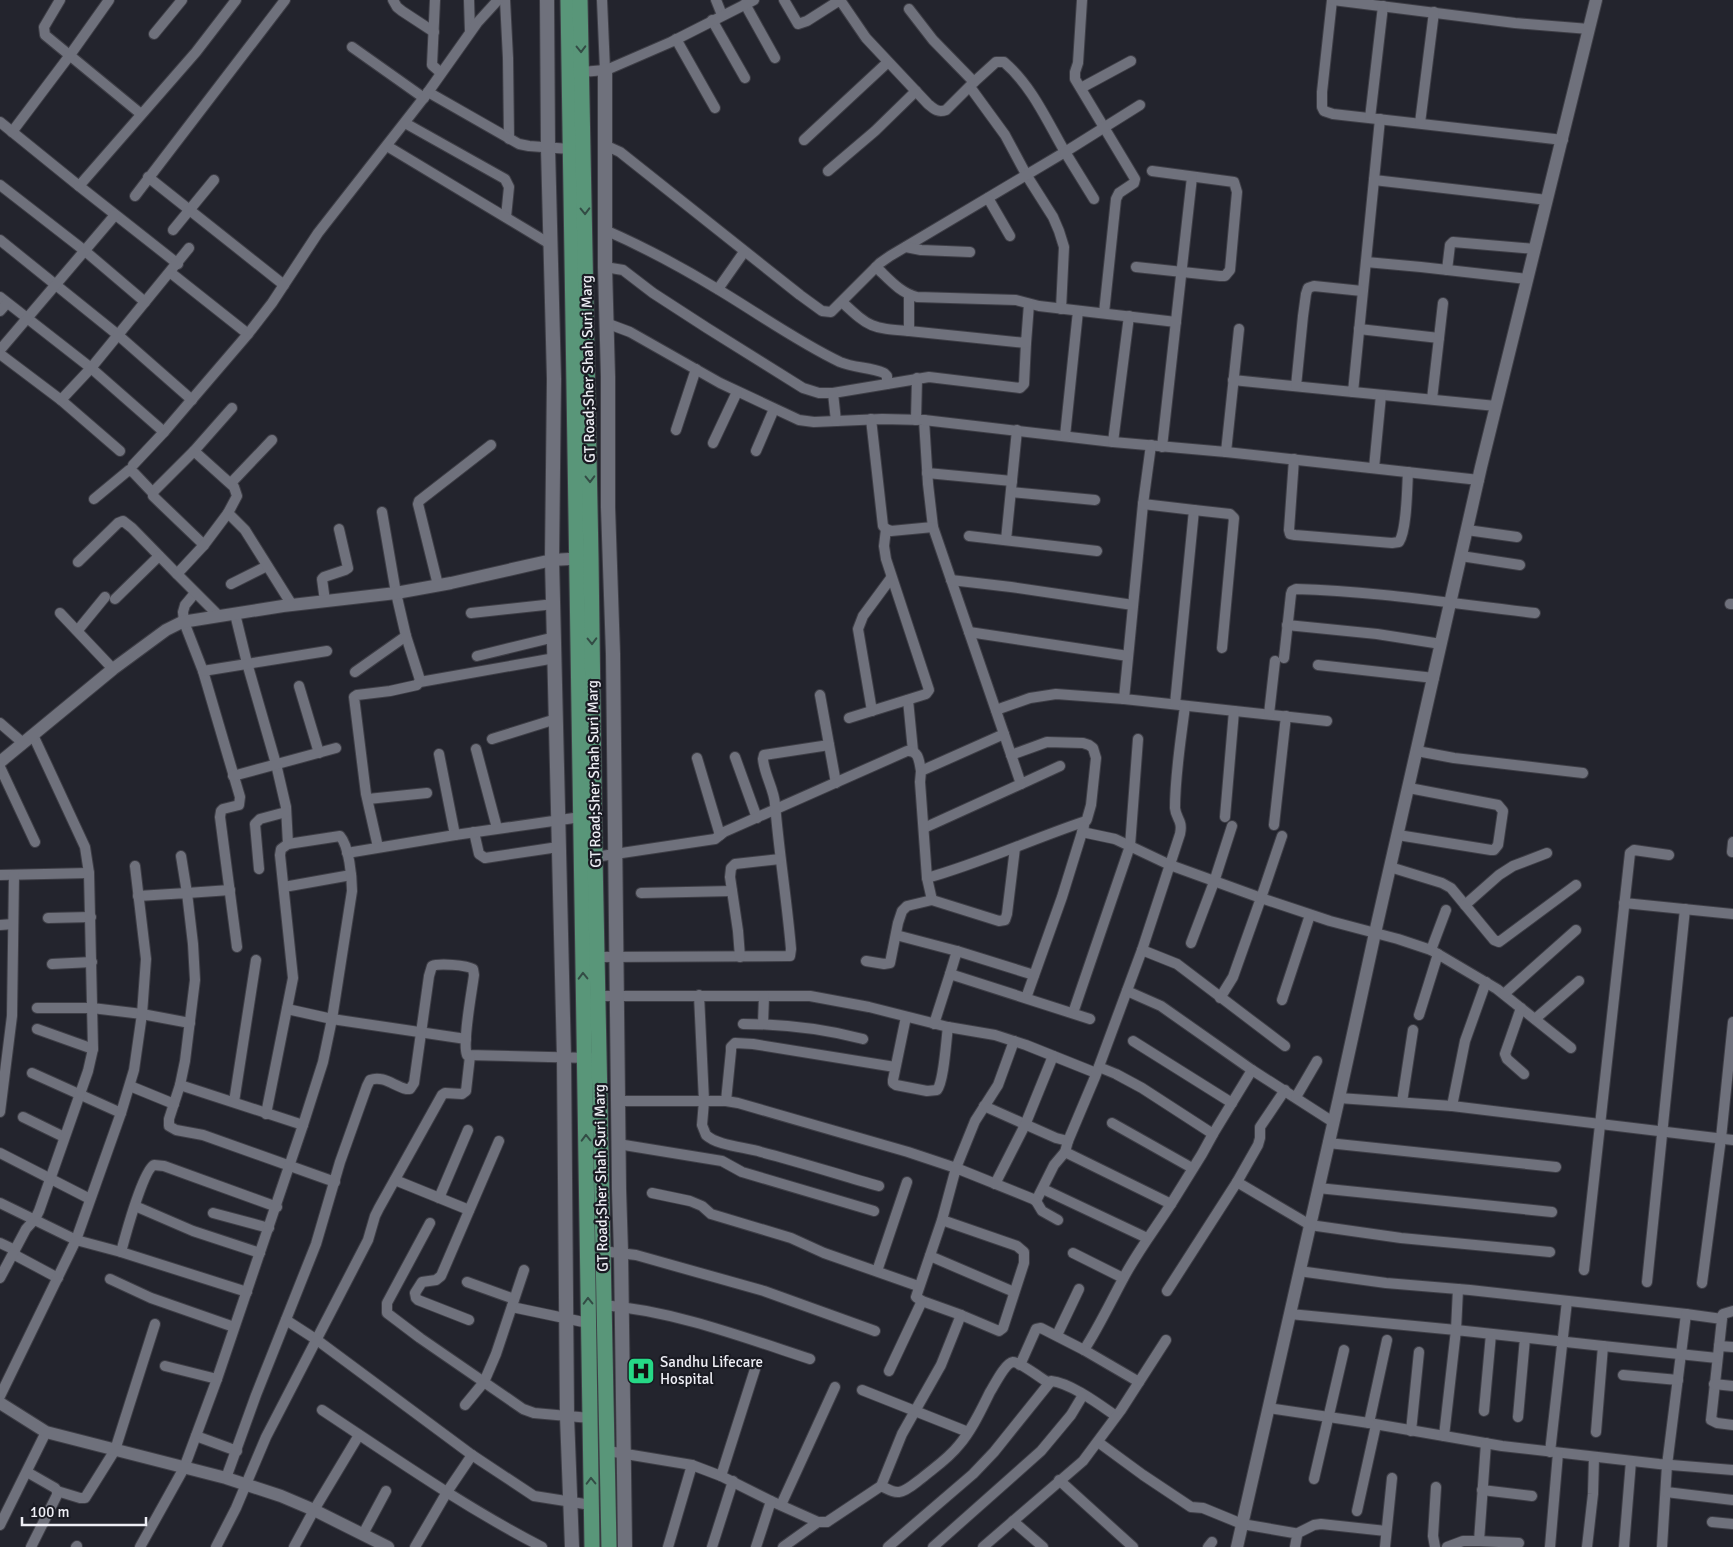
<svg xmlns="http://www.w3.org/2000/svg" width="1733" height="1547" viewBox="0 0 1733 1547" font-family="Signika,sans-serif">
<rect width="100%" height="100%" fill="#23242d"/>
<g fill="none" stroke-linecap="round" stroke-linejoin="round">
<g stroke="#3e3e46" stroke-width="12">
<g id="minor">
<path d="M60 0 44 27 45 35 141 114"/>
<path d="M393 0 397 7 402 11 434 32"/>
<path d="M435 0 432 65 441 73"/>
<path d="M469 0 470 32"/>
<path d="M505 0 508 58 509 139"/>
<path d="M602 0 605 70"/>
<path d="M716 0 722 15"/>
<path d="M784 0 798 24 807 21 840 0 866 38 928 104C934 109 938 113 946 110L974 82 933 40 909 9"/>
<path d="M1082 0 1078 63 1075 72V79L1135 179 1134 183 1119 193 1116 199 1104 313"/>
<path d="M1332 0 1322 92V107L1324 111 1333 114 1563 140"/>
<path d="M1333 0 1515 23 1589 29"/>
<path d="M745 4 775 58"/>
<path d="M712 20 745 78"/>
<path d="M154 34 182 0"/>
<path d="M676 39 715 108"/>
<path d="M352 47 424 98"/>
<path d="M582 72 605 70 611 68 671 42 754 0"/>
<path d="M970 87 1005 135 1027 176 1053 217 1059 231 1064 247 1061 309"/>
<path d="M1081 88 1131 61"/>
<path d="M428 92 519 144 529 146 570 149"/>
<path d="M1370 118 1383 6"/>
<path d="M0 122 79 186 178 264"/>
<path d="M405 123 505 179 509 187 506 217"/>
<path d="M1420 123 1434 12"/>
<path d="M12 132 70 55 109 0"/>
<path d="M804 140 888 62"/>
<path d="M387 146 550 244"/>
<path d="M605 147H609L620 152 800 295 822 311 831 312 880 263 890 256 1065 152C1047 121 1032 86 1004 62H996L974 82"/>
<path d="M828 171 875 131 916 91"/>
<path d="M148 177 284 285"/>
<path d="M1374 180 1547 200"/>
<path d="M0 185 85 251 145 302"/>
<path d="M79 186 196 52 236 0"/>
<path d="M135 196 285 0"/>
<path d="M988 198 1010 236"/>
<path d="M1094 199 1065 152 1140 105"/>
<path d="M173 230 214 180"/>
<path d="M605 230C644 247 683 268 719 290 759 314 798 342 840 362 854 368 870 367 884 373L887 376V384"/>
<path d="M0 240 118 335 192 400"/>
<path d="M906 247 921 250 970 252"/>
<path d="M1366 262 1421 267 1527 279"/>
<path d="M605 267 623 270 653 293 707 328 803 388 819 393H833L929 377 1020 388 1024 384 1026 343"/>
<path d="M876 267C888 278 900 293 917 297L1016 300 1039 306 1176 322"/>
<path d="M1136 267 1220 276H1225L1230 270 1237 192 1234 182 1152 171"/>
<path d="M1447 270 1450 245 1453 242 1535 249"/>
<path d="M171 273 248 334"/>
<path d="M718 289 744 252"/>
<path d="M909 295V331L1026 343 1029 304"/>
<path d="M0 297 91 368 164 432"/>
<path d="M842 302C870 328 871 328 909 331"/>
<path d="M0 311 7 303"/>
<path d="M606 323 630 332 720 383 799 420 814 422 882 419 924 420 928 484 933 527 969 632"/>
<path d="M1359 329 1439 338"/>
<path d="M0 350 115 215"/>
<path d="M0 354 61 400 120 451"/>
<path d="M1233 380 1353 392 1380 119"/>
<path d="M1296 386 1303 316 1306 294 1308 288 1314 286 1362 291"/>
<path d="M1353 392 1496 406"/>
<path d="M833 393 836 421"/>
<path d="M1432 399 1443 303"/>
<path d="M61 400 91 368 189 248"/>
<path d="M871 419 883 526 886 529 891 531 933 527"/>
<path d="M916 420 917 378"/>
<path d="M924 420 1113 442 1226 452 1239 329"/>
<path d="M676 430 696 369"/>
<path d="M1065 436 1078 311"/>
<path d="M1113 442 1129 316"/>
<path d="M713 443 737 392"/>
<path d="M1151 445 1143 504 1124 699 1327 721"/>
<path d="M1162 447 1192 177"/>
<path d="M194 451 232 408"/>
<path d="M756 451 774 409"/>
<path d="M1226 452 1479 480"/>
<path d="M1294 459 1289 530 1290 534 1295 535 1392 543 1399 542C1407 530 1407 488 1408 472"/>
<path d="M133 465 164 432 248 334 272 303 318 233 426 95 477 23 498 0"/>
<path d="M1374 468 1381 395"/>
<path d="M927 473 1012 481"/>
<path d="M231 483 272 440"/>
<path d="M1011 492 1095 500"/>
<path d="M94 499 129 470 134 473 153 493"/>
<path d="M1143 504 1194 510 1175 704"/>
<path d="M1194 510 1230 514 1234 518 1222 648"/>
<path d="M1467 530 1517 537"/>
<path d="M969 536 1097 551"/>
<path d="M1006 540 1017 430"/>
<path d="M204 545 153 496 154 491 194 451 234 487 237 496 228 513"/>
<path d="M1461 556 1520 565"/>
<path d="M78 562 118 523 123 521 132 528 177 574"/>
<path d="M951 580 1011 587 1133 605"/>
<path d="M231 584 267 566"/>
<path d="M438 585 418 504 419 501 491 445"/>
<path d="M195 593 185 605 183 612 184 622 203 671 240 797 239 805 223 809 221 811 220 817 237 947"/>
<path d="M115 599 159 556"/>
<path d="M325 601 322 579 324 577 345 570 348 568 339 529"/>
<path d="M1730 604H1733"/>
<path d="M60 613 113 669"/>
<path d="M471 613 554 604"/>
<path d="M235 614 247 663 276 764 286 807 288 844"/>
<path d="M219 616 177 574 204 545 228 513 245 530 292 605"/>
<path d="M1287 625 1377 634 1441 644"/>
<path d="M78 630 105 597"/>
<path d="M477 656 555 637"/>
<path d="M1284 658 1291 594 1292 591 1296 589C1376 591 1455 604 1535 613"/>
<path d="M1318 665 1434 678"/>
<path d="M203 671 327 651"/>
<path d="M355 672 406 636"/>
<path d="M420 682 555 658"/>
<path d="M299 686 319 753"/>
<path d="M820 695 836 783"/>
<path d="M908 700 913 751"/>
<path d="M996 710 1030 698 1056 694 1124 699"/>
<path d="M872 711 858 629 863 616 891 578"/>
<path d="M1269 714 1275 661"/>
<path d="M849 718 926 694 929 690 886 559 884 546 886 529"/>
<path d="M0 723 23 743"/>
<path d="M1004 734 1021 784 1060 766"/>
<path d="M492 739 556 719"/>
<path d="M476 749 497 828"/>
<path d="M1417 751 1454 758 1583 773"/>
<path d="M439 754 455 835"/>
<path d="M735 757 757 818"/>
<path d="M697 758 720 835"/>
<path d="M0 767 35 842"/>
<path d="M233 776 336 748"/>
<path d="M368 799 427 793"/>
<path d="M1225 817 1234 711"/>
<path d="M1274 825 1286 716"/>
<path d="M924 828 1021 784"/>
<path d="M474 832 479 854 485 858 558 847"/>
<path d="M1082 832 1115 839 1170 865 1261 898 1233 977 1220 998"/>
<path d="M1398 835 1491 850H1494L1498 845 1503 811 1498 805 1409 788"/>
<path d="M1282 836 1261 898 1330 921 1398 939 1431 950 1497 989 1571 1048"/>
<path d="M378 847 366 794 354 697 357 695 390 691 417 685 420 680 406 636 396 593 382 512"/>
<path d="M1732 852 1733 842"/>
<path d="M347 853 455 835 581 817"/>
<path d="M181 856 187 893 230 890"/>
<path d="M595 857 715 839 724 832 907 751C919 750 919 761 921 771"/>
<path d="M1390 867 1442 883 1451 888 1494 940 1499 942 1576 885"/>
<path d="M259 869 255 824 260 819 286 812"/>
<path d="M0 875 89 873"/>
<path d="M927 878C981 863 1032 839 1086 821L1087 819 1091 805 1096 758 1093 748 1089 745 1083 743 1047 742 1011 755"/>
<path d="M284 887 351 875"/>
<path d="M641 893 732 891"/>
<path d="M138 896 187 893 193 944 195 980 185 1061 180 1085 169 1119V1126L176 1130 203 1135 335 1182"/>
<path d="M932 900 927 878 920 782 921 771 1004 734 969 632 1128 656"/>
<path d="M1624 903 1733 914"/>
<path d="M1465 905 1499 875 1513 866 1547 853"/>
<path d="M48 918 91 917"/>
<path d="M0 925 13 924"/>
<path d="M896 935 957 951 1034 975"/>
<path d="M1191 943 1214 882 1232 826"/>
<path d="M1142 950 1177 964 1285 1046"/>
<path d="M1431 950 1446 910"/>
<path d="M598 957 790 956 791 949C787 901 779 853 775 804 774 789 764 774 763 759L764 755 829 745"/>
<path d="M740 957 738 931 730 877 731 868 735 864 780 859"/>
<path d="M866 961 884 964 890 963 898 923 902 911 907 906 932 900 999 921 1005 920 1007 914 1015 848"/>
<path d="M52 964 92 962"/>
<path d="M950 974 957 951"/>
<path d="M1127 991 1161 1006 1252 1070 1213 1134"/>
<path d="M1504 994 1576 930"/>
<path d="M699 995 704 1101 702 1125 706 1135C718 1146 745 1147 761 1152 800 1162 840 1175 879 1186"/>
<path d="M598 996H810L869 1007 948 1027 995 1035 1026 1045 1096 1073"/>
<path d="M1026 998 1062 897 1084 826"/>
<path d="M1282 1000 1310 915"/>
<path d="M37 1008H92L142 1014 190 1023"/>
<path d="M1521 1008 1505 1054 1507 1059 1524 1074"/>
<path d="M287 1009 332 1019 466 1039"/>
<path d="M1073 1013 1130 846 1138 739"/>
<path d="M1419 1015 1438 954"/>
<path d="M906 1017 893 1080V1083L896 1085 927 1091 937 1090C944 1081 946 1041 948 1027"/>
<path d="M1535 1019 1579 981"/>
<path d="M743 1024C783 1024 824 1029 863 1039"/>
<path d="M763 1024 764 996"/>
<path d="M934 1024 950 974 1090 1019"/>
<path d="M37 1029 93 1049"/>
<path d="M1133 1041 1232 1103"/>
<path d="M1099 1067 1116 1074 1142 1088 1213 1134 1202 1154 1171 1204"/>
<path d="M1252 1070 1333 1122"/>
<path d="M32 1073 121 1113"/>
<path d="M180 1085 303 1125"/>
<path d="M130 1086 174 1104"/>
<path d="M1296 1097 1317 1061"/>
<path d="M1339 1098 1452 1106 1733 1140"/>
<path d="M618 1101H726L738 1103 908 1152 956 1168 975 1121 998 1085 1014 1041"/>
<path d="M726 1101 731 1051V1047L735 1043 753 1044 895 1067"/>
<path d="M234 1102 256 960"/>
<path d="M1402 1102 1413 1030"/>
<path d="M984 1106 1056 1138 1068 1141"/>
<path d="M1452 1106 1465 1041 1486 982"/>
<path d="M0 1112 12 1016 14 875"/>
<path d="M23 1117 64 1137"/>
<path d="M1112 1123 1192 1168"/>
<path d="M1328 1143 1556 1167"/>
<path d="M618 1144 722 1161 742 1172 874 1211"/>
<path d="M1065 1152 1171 1204C1155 1229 1137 1252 1123 1279 1110 1303 1099 1327 1084 1350"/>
<path d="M0 1153 90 1199"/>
<path d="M395 1180 469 1210"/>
<path d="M1237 1182 1310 1225 1401 1238 1550 1252"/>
<path d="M995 1184 1025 1125 1053 1056"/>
<path d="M1318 1188 1552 1212"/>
<path d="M1043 1189 1147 1238"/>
<path d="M652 1193 690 1201 702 1206 711 1214 791 1238 824 1253 918 1286"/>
<path d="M439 1198 468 1130"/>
<path d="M1036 1201 1054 1165 1065 1152 1068 1141 1095 1077 1142 950 1180 834C1183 820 1176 819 1175 808 1175 774 1181 739 1185 706"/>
<path d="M0 1203 76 1240 121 1252 247 1292"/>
<path d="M135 1206 193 1231 260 1253"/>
<path d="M213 1213 269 1228"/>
<path d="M942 1220 1017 1246 1024 1252V1263L1003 1328 999 1331 961 1315 922 1301 916 1297 942 1220 956 1168 1033 1199 1036 1201 1042 1211 1058 1220"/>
<path d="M430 1223 387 1303V1313L420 1338 523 1409 534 1413 590 1418"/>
<path d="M0 1243 15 1250"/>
<path d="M602 1251 636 1255 764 1291 875 1331"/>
<path d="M121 1252C125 1237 143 1170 154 1165L164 1166 277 1207"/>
<path d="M1073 1253 1123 1278"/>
<path d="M13 1254 58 1278"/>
<path d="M930 1256 1014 1292"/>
<path d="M1584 1270 1630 853 1634 850 1669 855"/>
<path d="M877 1271 907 1182"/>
<path d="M1299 1271 1386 1283 1470 1290 1686 1314 1667 1465 1662 1547"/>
<path d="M0 1278 26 1229 35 1219 39 1211 88 1071 93 1049 89 873 85 847 33 735"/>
<path d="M110 1279 151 1298 234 1327"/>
<path d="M467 1282 514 1299"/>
<path d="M1647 1282 1685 909"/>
<path d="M1702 1283 1721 1138 1733 1022"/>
<path d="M1167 1291 1237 1182 1258 1145 1260 1138V1127L1285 1090"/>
<path d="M603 1305C674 1311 743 1337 810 1359"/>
<path d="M512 1307 588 1323"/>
<path d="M1290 1314 1456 1330 1458 1289"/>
<path d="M1686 1314 1722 1319 1711 1420 1717 1423 1733 1425"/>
<path d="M1721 1318 1723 1314 1733 1311"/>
<path d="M286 1320 317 1340 472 1455 534 1496 591 1505"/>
<path d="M469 1320 418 1300 416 1298 415 1293 422 1282 436 1280 441 1276 499 1141"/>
<path d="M1057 1335 1079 1289"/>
<path d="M1603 1346 1717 1358"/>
<path d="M1719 1346 1733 1347"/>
<path d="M165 1366 217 1379"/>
<path d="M756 1366 721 1476 771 1501 818 1522H827L881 1486 902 1434 941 1365 961 1315"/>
<path d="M889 1371 922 1301"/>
<path d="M1623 1375 1678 1380"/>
<path d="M1139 1382 1166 1340"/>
<path d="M1714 1384 1733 1386"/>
<path d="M862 1390 968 1432"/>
<path d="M0 1396 76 1240 121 1113 134 1070 142 1014 146 959 135 866"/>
<path d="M465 1405 484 1382 496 1354 524 1270"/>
<path d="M1268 1408 1369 1423 1502 1446 1659 1464 1733 1470"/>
<path d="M322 1410C393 1457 466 1508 542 1547"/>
<path d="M1484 1411 1491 1334"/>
<path d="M1518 1417 1525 1338"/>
<path d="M1369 1423 1387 1340"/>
<path d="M1411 1431 1419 1352"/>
<path d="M196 1436 237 1451"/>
<path d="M1444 1436 1456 1330 1603 1346 1596 1432"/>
<path d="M1098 1442 1143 1475 1191 1507 1203 1508 1242 1524 1294 1533 1297 1536 1295 1547"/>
<path d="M608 1451 692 1465"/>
<path d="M1550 1452 1567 1301"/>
<path d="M27 1472 55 1488 57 1491V1495L31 1547"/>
<path d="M226 1478 256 1395 316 1244 340 1162 367 1086 370 1080C383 1075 394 1086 406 1089H410L414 1083 429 976 432 966C439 963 466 965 473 969L474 975C472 991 462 1043 467 1055L590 1058"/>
<path d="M1314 1479 1344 1350"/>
<path d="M1059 1480 1133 1547"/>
<path d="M881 1486C886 1488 893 1493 899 1492 907 1491 915 1483 922 1478 934 1468 949 1458 959 1445 972 1430 981 1410 990 1392 994 1386 1005 1363 1013 1362 1020 1362 1042 1379 1049 1383"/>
<path d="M1482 1490 1532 1496"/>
<path d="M57 1491 80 1498H85L115 1450 155 1324"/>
<path d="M1666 1492 1733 1500"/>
<path d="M781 1505 835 1387"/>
<path d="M1357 1511 1376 1425"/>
<path d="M1013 1521 1043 1547"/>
<path d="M1712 1522 1733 1524"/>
<path d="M0 1525 46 1432"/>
<path d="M363 1534 386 1491"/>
<path d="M1296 1534 1314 1525 1321 1524 1386 1531"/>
<path d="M1479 1541 1519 1543"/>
<path d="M76 1547 77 1546"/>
<path d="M140 1547 184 1468 217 1379 303 1125 323 1062 332 1019 352 891C352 877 349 846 340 836L288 844 281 849 280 855 293 978 266 1114"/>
<path d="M216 1547 236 1508 266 1437 368 1240 375 1216 379 1208 442 1095 445 1093 462 1094 466 1091 470 1056"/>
<path d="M294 1547 314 1510 359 1435"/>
<path d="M415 1547 447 1492 472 1455"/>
<path d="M668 1547 692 1465 721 1476"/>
<path d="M712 1547 733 1481"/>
<path d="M756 1547 771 1501"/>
<path d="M783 1547 818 1522"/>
<path d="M888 1547 973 1474 994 1452 1051 1381C1071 1383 1100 1405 1116 1416"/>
<path d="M933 1547 1041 1451 1071 1415 1083 1395"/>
<path d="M983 1547 1083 1461 1121 1410 1139 1382 1084 1350 1041 1328 1036 1329 1020 1365"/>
<path d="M1208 1547 1212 1542"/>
<path d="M1385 1547 1392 1478"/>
<path d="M1435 1547 1433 1536 1436 1487"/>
<path d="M1447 1547 1463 1541H1479L1486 1443"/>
<path d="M1550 1547 1558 1453"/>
<path d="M1587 1547 1593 1494 1594 1457"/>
<path d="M1624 1547 1631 1461"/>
</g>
</g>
<g stroke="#3e3e46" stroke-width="14">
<g id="tertiary">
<path d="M0 762 113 669 166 630 182 622 283 606 396 593 451 583 552 560 586 558"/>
<path d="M0 1403 46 1432 226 1478 281 1496 314 1510 388 1547"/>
<path d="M1237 1547 1339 1098 1375 933 1481 467 1596 0"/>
</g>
</g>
<g stroke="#3e3e46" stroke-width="16">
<g id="secondary">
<path d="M547 0 548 148 554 379 552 560 564 1058 567 1416 572 1547"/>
<path d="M605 70V267L608 377V507L613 654 619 1189 621 1252 625 1547"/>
</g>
</g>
<g stroke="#3e3e46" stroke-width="17">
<g id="primary">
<path d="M568 0 592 1547"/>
<path d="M580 0 591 558 595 857 609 1547"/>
</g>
</g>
<use href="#minor" stroke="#6f717c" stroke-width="10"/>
<use href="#tertiary" stroke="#6f717c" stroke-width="12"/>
<use href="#secondary" stroke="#6f717c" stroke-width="14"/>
<use href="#primary" stroke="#599679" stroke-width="15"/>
</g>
<defs><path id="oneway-chevron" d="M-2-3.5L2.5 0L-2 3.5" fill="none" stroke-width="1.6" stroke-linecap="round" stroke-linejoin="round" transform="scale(1.25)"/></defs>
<g stroke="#334c45">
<use href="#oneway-chevron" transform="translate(581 49) rotate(89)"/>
<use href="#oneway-chevron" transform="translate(585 211) rotate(89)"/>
<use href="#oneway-chevron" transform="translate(590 479) rotate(89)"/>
<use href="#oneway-chevron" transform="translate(592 641) rotate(89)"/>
<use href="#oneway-chevron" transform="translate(583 976) rotate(-91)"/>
<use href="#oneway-chevron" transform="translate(586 1138) rotate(-91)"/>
<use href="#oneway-chevron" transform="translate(588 1301) rotate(-91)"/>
<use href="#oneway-chevron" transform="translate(591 1481) rotate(-91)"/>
</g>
<defs>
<g id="hospital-square" transform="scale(1.4375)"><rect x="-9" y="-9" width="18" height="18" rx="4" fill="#26d886" stroke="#1a1b23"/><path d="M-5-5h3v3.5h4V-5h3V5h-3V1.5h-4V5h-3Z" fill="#111"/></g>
</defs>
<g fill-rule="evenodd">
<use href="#hospital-square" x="641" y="1371"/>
</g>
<g text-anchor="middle" stroke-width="4.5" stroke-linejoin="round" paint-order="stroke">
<g font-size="15" fill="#eeeef5" stroke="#1a1b23">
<text transform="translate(588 369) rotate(-91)" y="5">GT Road;Sher Shah Suri Marg</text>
<text transform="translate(594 774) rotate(-91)" y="5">GT Road;Sher Shah Suri Marg</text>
<text transform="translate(601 1178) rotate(-91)" y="5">GT Road;Sher Shah Suri Marg</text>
</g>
<g font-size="15" fill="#eeeef5" stroke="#1a1b23" text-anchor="start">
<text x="660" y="1367">Sandhu Lifecare<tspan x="660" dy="17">Hospital</tspan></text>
</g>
</g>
<path d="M22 1517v8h124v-8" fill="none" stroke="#eeeef5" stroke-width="2.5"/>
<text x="30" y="1517" font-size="15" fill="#eeeef5" stroke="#1a1b23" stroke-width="4" paint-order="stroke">100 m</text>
</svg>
